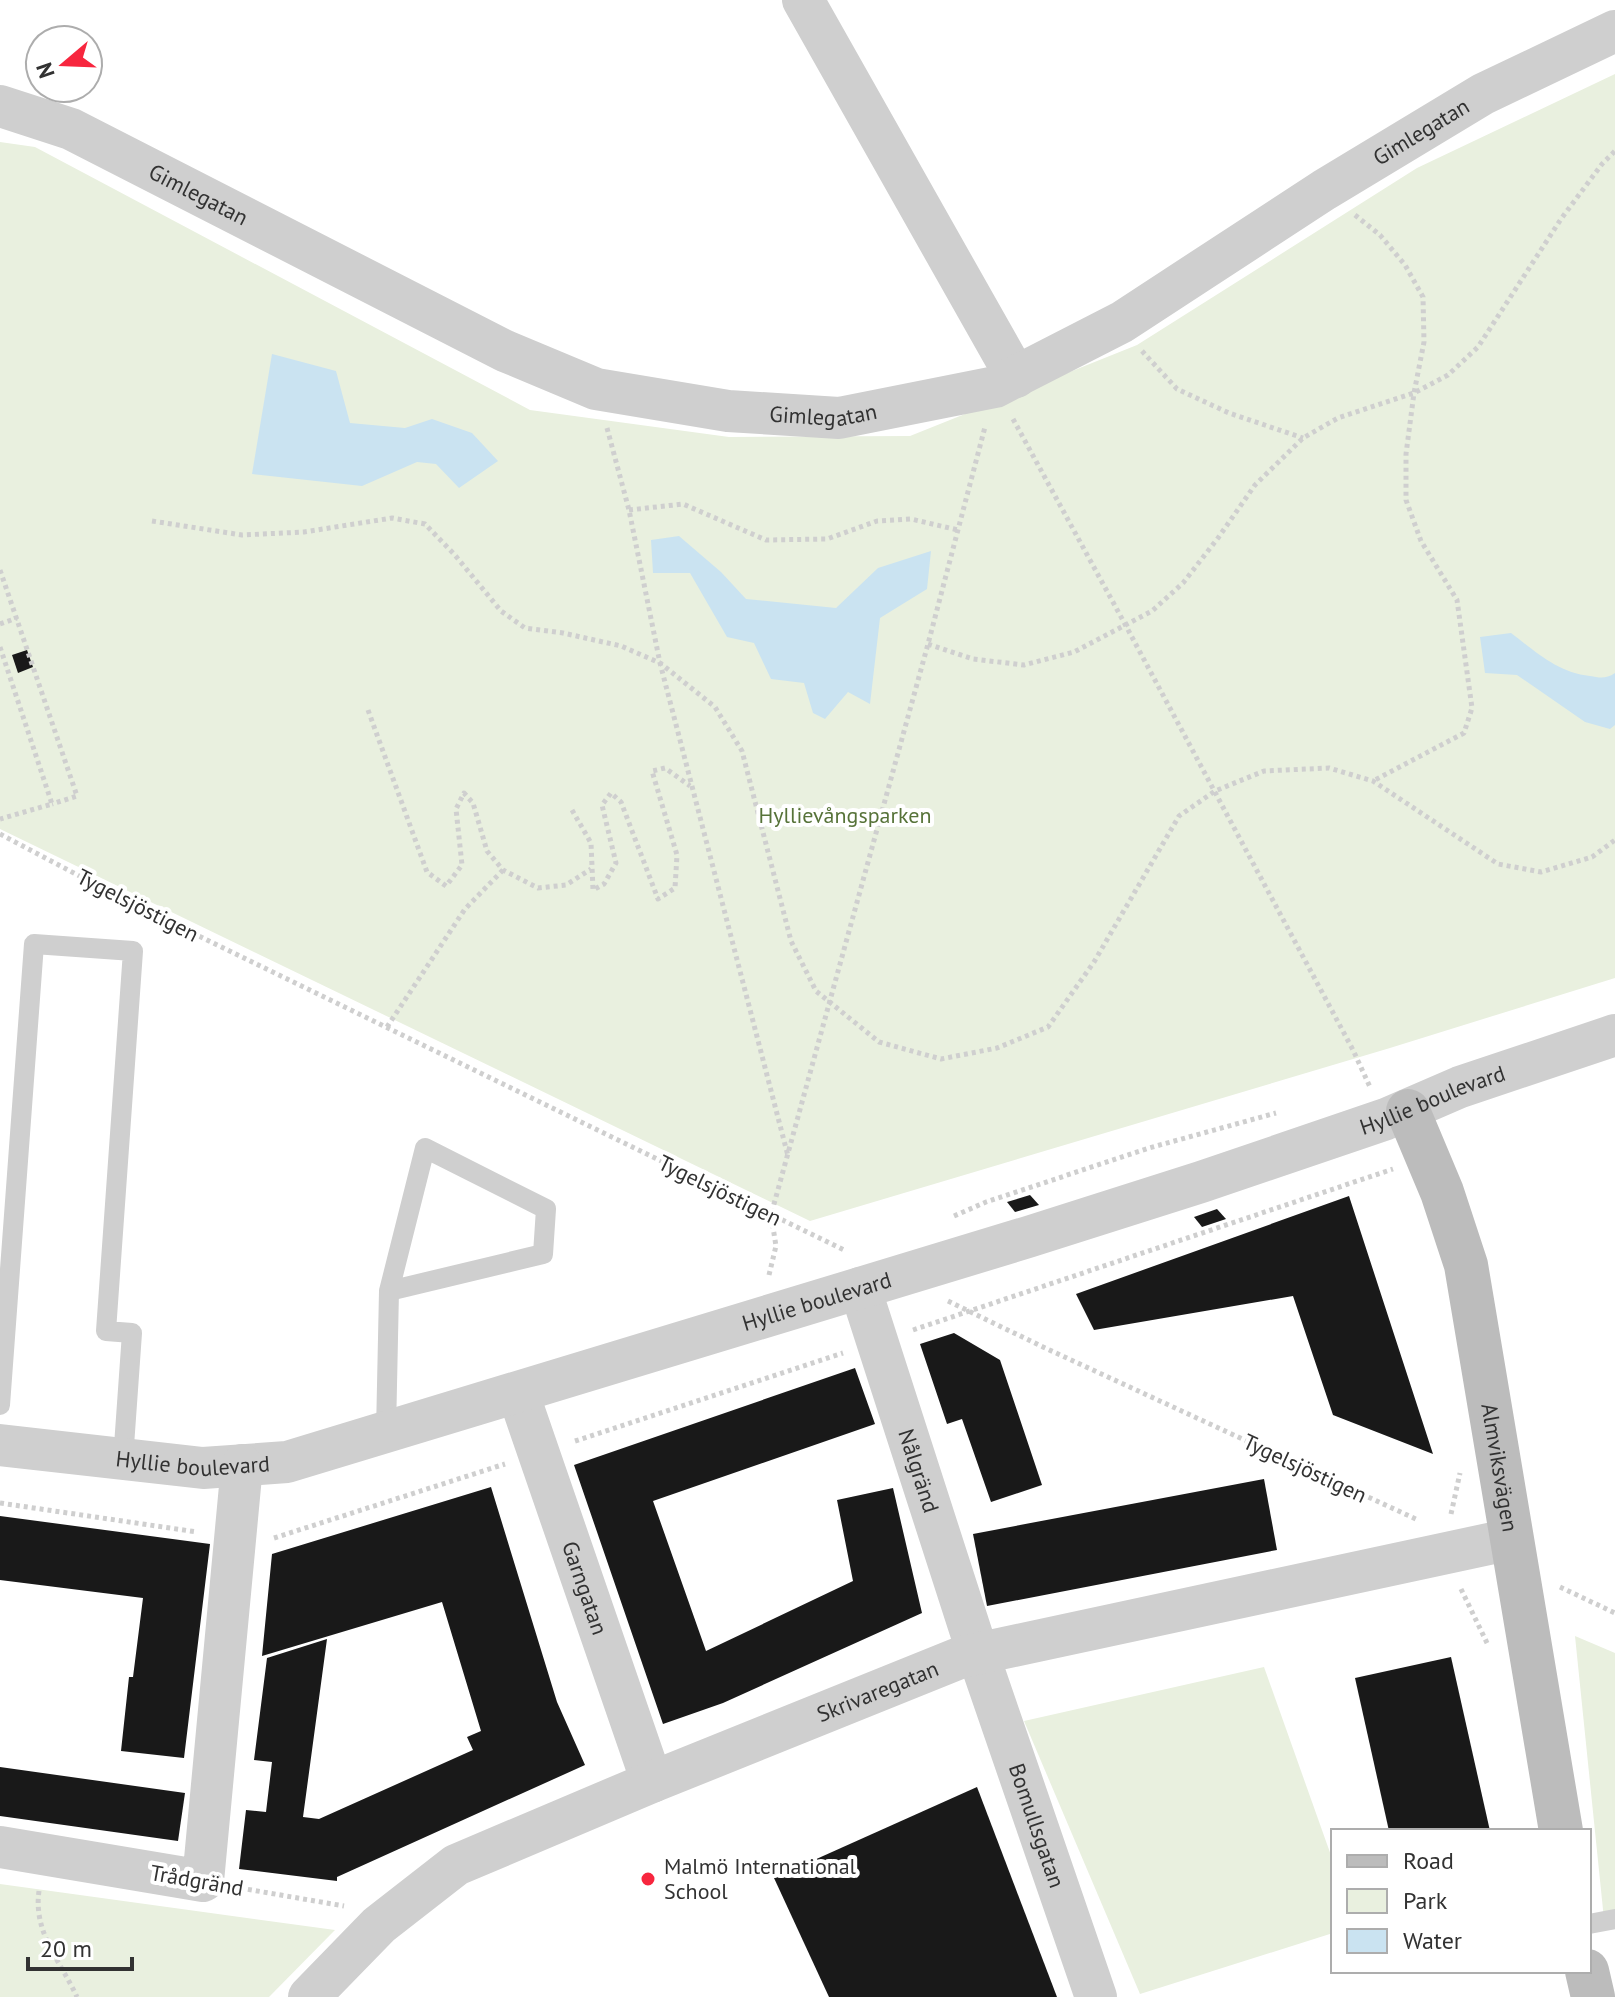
<svg xmlns="http://www.w3.org/2000/svg" width="1615" height="1997" viewBox="0 0 1615 1997" font-family="'PT Sans',sans-serif">
<rect width="100%" height="100%" fill="#fff"/>
<g fill="#e9f0df">
<path d="M1615 74V978L1390 1048 810 1221 0 829V142L35 147 530 410 729 437 910 436 1137 345 1417 168Z"/>
<path d="M1575 1636 1615 1653V1927L1605 1929Z"/>
<path d="M1264 1667 1333 1861V1933L1140 1994 1024 1721Z"/>
<path d="M0 1884 335 1930 269 1997H0Z"/>
</g>
<g fill="#cae3f1">
<path d="M272 354 336 371 350 423 405 428 432 419 472 433 498 461 459 488 436 464 417 462 362 486 252 474Z"/>
<path d="M679 536 721 572 746 599 836 608 878 568 931 551 927 589 880 618 870 704 848 692 825 719 813 713 804 683 771 679 754 643 727 637 690 573H653L651 540Z"/>
<path d="M1511 633C1536 652 1558 673 1590 676 1600 678 1606 679 1615 673V725L1610 729 1585 722 1517 675 1485 673 1480 637Z"/>
</g>
<g fill="#191919">
<path d="M27 650 33 667 18 673 12 655Z"/>
<path d="M1030 1195 1039 1205 1015 1212 1007 1202Z"/>
<path d="M1349 1196 1433 1454 1333 1415 1293 1296 1094 1330 1076 1294Z"/>
<path d="M1217 1209 1226 1219 1202 1227 1194 1217Z"/>
<path d="M954 1333 1000 1360 1042 1485 991 1502 962 1419 947 1424 920 1344Z"/>
<path d="M855 1368 875 1424 653 1501 706 1651 853 1581 837 1500 893 1488 922 1613 723 1703 663 1724 574 1465Z"/>
<path d="M1264 1479 1277 1550 987 1606 973 1534Z"/>
<path d="M491 1487 557 1702 585 1765 337 1877V1881L239 1869 246 1810 266 1812 272 1762 254 1760 267 1658 327 1639 303 1817 319 1819 473 1750 467 1737 481 1731 442 1602 262 1656 272 1554Z"/>
<path d="M0 1516 210 1544 184 1758 121 1751 129 1677H133L143 1598 0 1580Z"/>
<path d="M1451 1657 1490 1831H1389L1355 1678Z"/>
<path d="M0 1767 185 1793 178 1841 0 1816Z"/>
<path d="M977 1787 1057 1997H829L774 1878Z"/>
</g>
<g fill="none" stroke-linecap="round" stroke-linejoin="round">
<g stroke="#cfcfcf" stroke-width="5" stroke-dasharray="4 4" stroke-linecap="butt">
<path d="M1355 215 1380 235 1405 265 1423 297 1424 342 1414 393 1406 454V500L1421 541 1457 600 1472 708 1464 733 1373 781"/>
<path d="M1142 351 1177 389 1229 413 1303 438"/>
<path d="M1013 419 1126 626 1353 1050 1370 1087"/>
<path d="M607 428 629 510 660 663 788 1156"/>
<path d="M629 510 683 504 766 540 827 539 877 521 911 519 958 530"/>
<path d="M152 521 242 535 304 532 392 518 425 524 454 554 501 611 525 628 563 633 621 646 660 663 715 707 742 751 791 941 816 991 879 1042 941 1059 997 1048 1048 1027 1094 962 1179 816 1215 791 1264 771 1329 768 1373 781 1498 864 1541 872 1592 857 1615 840"/>
<path d="M0 570 77 796 52 804"/>
<path d="M0 624 17 618"/>
<path d="M928 644 973 659 1024 665 1074 652 1152 611 1183 583 1218 538 1255 485 1303 438 1338 418 1414 393 1448 375 1478 347 1561 219 1602 164 1615 151"/>
<path d="M0 647 52 804 0 819"/>
<path d="M368 710 427 872 446 886 462 865 456 809 464 793 473 803 487 851 503 870 538 888 566 885 591 869"/>
<path d="M572 810 591 843 593 890 604 884 616 863 602 805 611 793 621 802 658 899 675 888 677 855 652 771 665 768 690 786"/>
<path d="M0 834 123 899 846 1251"/>
<path d="M387 1027 465 909 503 870"/>
<path d="M954 1216 986 1202 1149 1148 1276 1113"/>
<path d="M769 1275 776 1246 771 1215 928 644 985 427"/>
<path d="M948 1301 1043 1347 1418 1520"/>
<path d="M913 1330 1393 1169"/>
<path d="M575 1441 843 1353"/>
<path d="M0 1503 197 1532"/>
<path d="M1451 1514 1460 1473"/>
<path d="M274 1538 505 1464"/>
<path d="M1560 1587 1615 1613"/>
<path d="M1461 1589 1488 1645"/>
<path d="M240 1888 344 1906"/>
<path d="M39 1891C33 1933 61 1962 77 1997"/>
</g>
<g stroke="#cfcfcf" stroke-width="20">
<path d="M0 1405 34 944 133 951 106 1331 132 1333 123 1460"/>
<path d="M386 1432 389 1291 543 1254 546 1209 425 1148 389 1291"/>
<path d="M1589 1924 1615 1919"/>
</g>
<g stroke="#cfcfcf" stroke-width="42">
<path d="M803 0 1016 377"/>
<path id="s1" d="M0 106 71 129 505 351 596 389 728 411 839 418 995 387 1122 322 1324 190 1483 94 1615 31"/>
<path id="s2" d="M860 1288 978 1654 1096 1997"/>
<path id="s3" d="M518 1393 652 1782"/>
<path id="s4" d="M0 1445 203 1468 287 1462 1028 1237 1201 1182 1386 1119 1460 1087 1615 1035"/>
<path d="M0 1847 203 1881 242 1465"/>
<path id="s5" d="M309 1997 379 1925 456 1865 652 1782 962 1657 1512 1539"/>
</g>
<g stroke="#bcbcbc" stroke-width="44">
<path id="s6" d="M1408 1111 1442 1192 1466 1265 1561 1831"/>
<path d="M1587 1971 1593 1997"/>
</g>
</g>
<circle fill="#f7263e" stroke="#fff" stroke-width="3" cx="648" cy="1879" r="8"/>
<g text-anchor="middle" stroke-width="8" stroke-linejoin="round" paint-order="stroke">
<g font-size="22" fill="#323232" stroke="#fff">
<text dy="8" stroke="none"><textPath href="#s1" startOffset="1562">Gimlegatan</textPath></text>
<text dy="8" stroke="none"><textPath href="#s1" startOffset="218">Gimlegatan</textPath></text>
<text dy="8" stroke="none"><textPath href="#s1" startOffset="890">Gimlegatan</textPath></text>
<text transform="translate(138 905) rotate(27)" y="8">Tygelsjöstigen</text>
<text dy="8" stroke="none"><textPath href="#s4" startOffset="1490">Hyllie boulevard</textPath></text>
<text transform="translate(720 1190) rotate(26)" y="8">Tygelsjöstigen</text>
<text dy="8" stroke="none"><textPath href="#s4" startOffset="842">Hyllie boulevard</textPath></text>
<text dy="8" stroke="none"><textPath href="#s4" startOffset="194">Hyllie boulevard</textPath></text>
<text dy="8" stroke="none"><textPath href="#s6" startOffset="370">Almviksvägen</textPath></text>
<text transform="translate(1305 1468) rotate(25)" y="8">Tygelsjöstigen</text>
<text dy="8" stroke="none"><textPath href="#s2" startOffset="192">Nålgränd</textPath></text>
<text dy="8" stroke="none"><textPath href="#s3" startOffset="206">Garngatan</textPath></text>
<text dy="8" stroke="none"><textPath href="#s5" startOffset="654">Skrivaregatan</textPath></text>
<text dy="8" stroke="none"><textPath href="#s2" startOffset="566">Bomullsgatan</textPath></text>
<text transform="translate(197 1880) rotate(10)" y="8">Trådgränd</text>
</g>
<g font-size="22" fill="#577339" stroke="#fff">
<text x="845" y="823">Hyllievångsparken</text>
</g>
<g font-size="22" fill="#323232" stroke="#fff" text-anchor="start">
<text x="664" y="1874">Malmö International<tspan x="664" dy="25">School</tspan></text>
</g>
</g>
<rect x="1331" y="1829" width="260" height="144" fill="#ffffff" stroke="#adadad" stroke-width="2"/>
<rect x="1347" y="1855" width="40" height="12" fill="#bcbcbc" stroke="#adadad" stroke-width="2"/>
<text x="1403" y="1869" font-size="24" fill="#323232">Road</text>
<rect x="1347" y="1889" width="40" height="24" fill="#e9f0df" stroke="#adadad" stroke-width="2"/>
<text x="1403" y="1909" font-size="24" fill="#323232">Park</text>
<rect x="1347" y="1929" width="40" height="24" fill="#cae3f1" stroke="#adadad" stroke-width="2"/>
<text x="1403" y="1949" font-size="24" fill="#323232">Water</text>
<g transform="translate(64 64) rotate(251)"><circle r="38" fill="#ffffff" stroke="#adadad" stroke-width="2"/>
<path d="M0-6L14 30L0 20L-14 30Z" fill="#f7263e"/>
<text y="-12" font-size="22" font-weight="bold" text-anchor="middle" fill="#323232">N</text>
</g>
<path d="M28 1957v12h104v-12" fill="none" stroke="#323232" stroke-width="4"/>
<text x="40" y="1957" font-size="24" fill="#323232" stroke="#ffffff" stroke-width="6" paint-order="stroke">20 m</text>
</svg>
